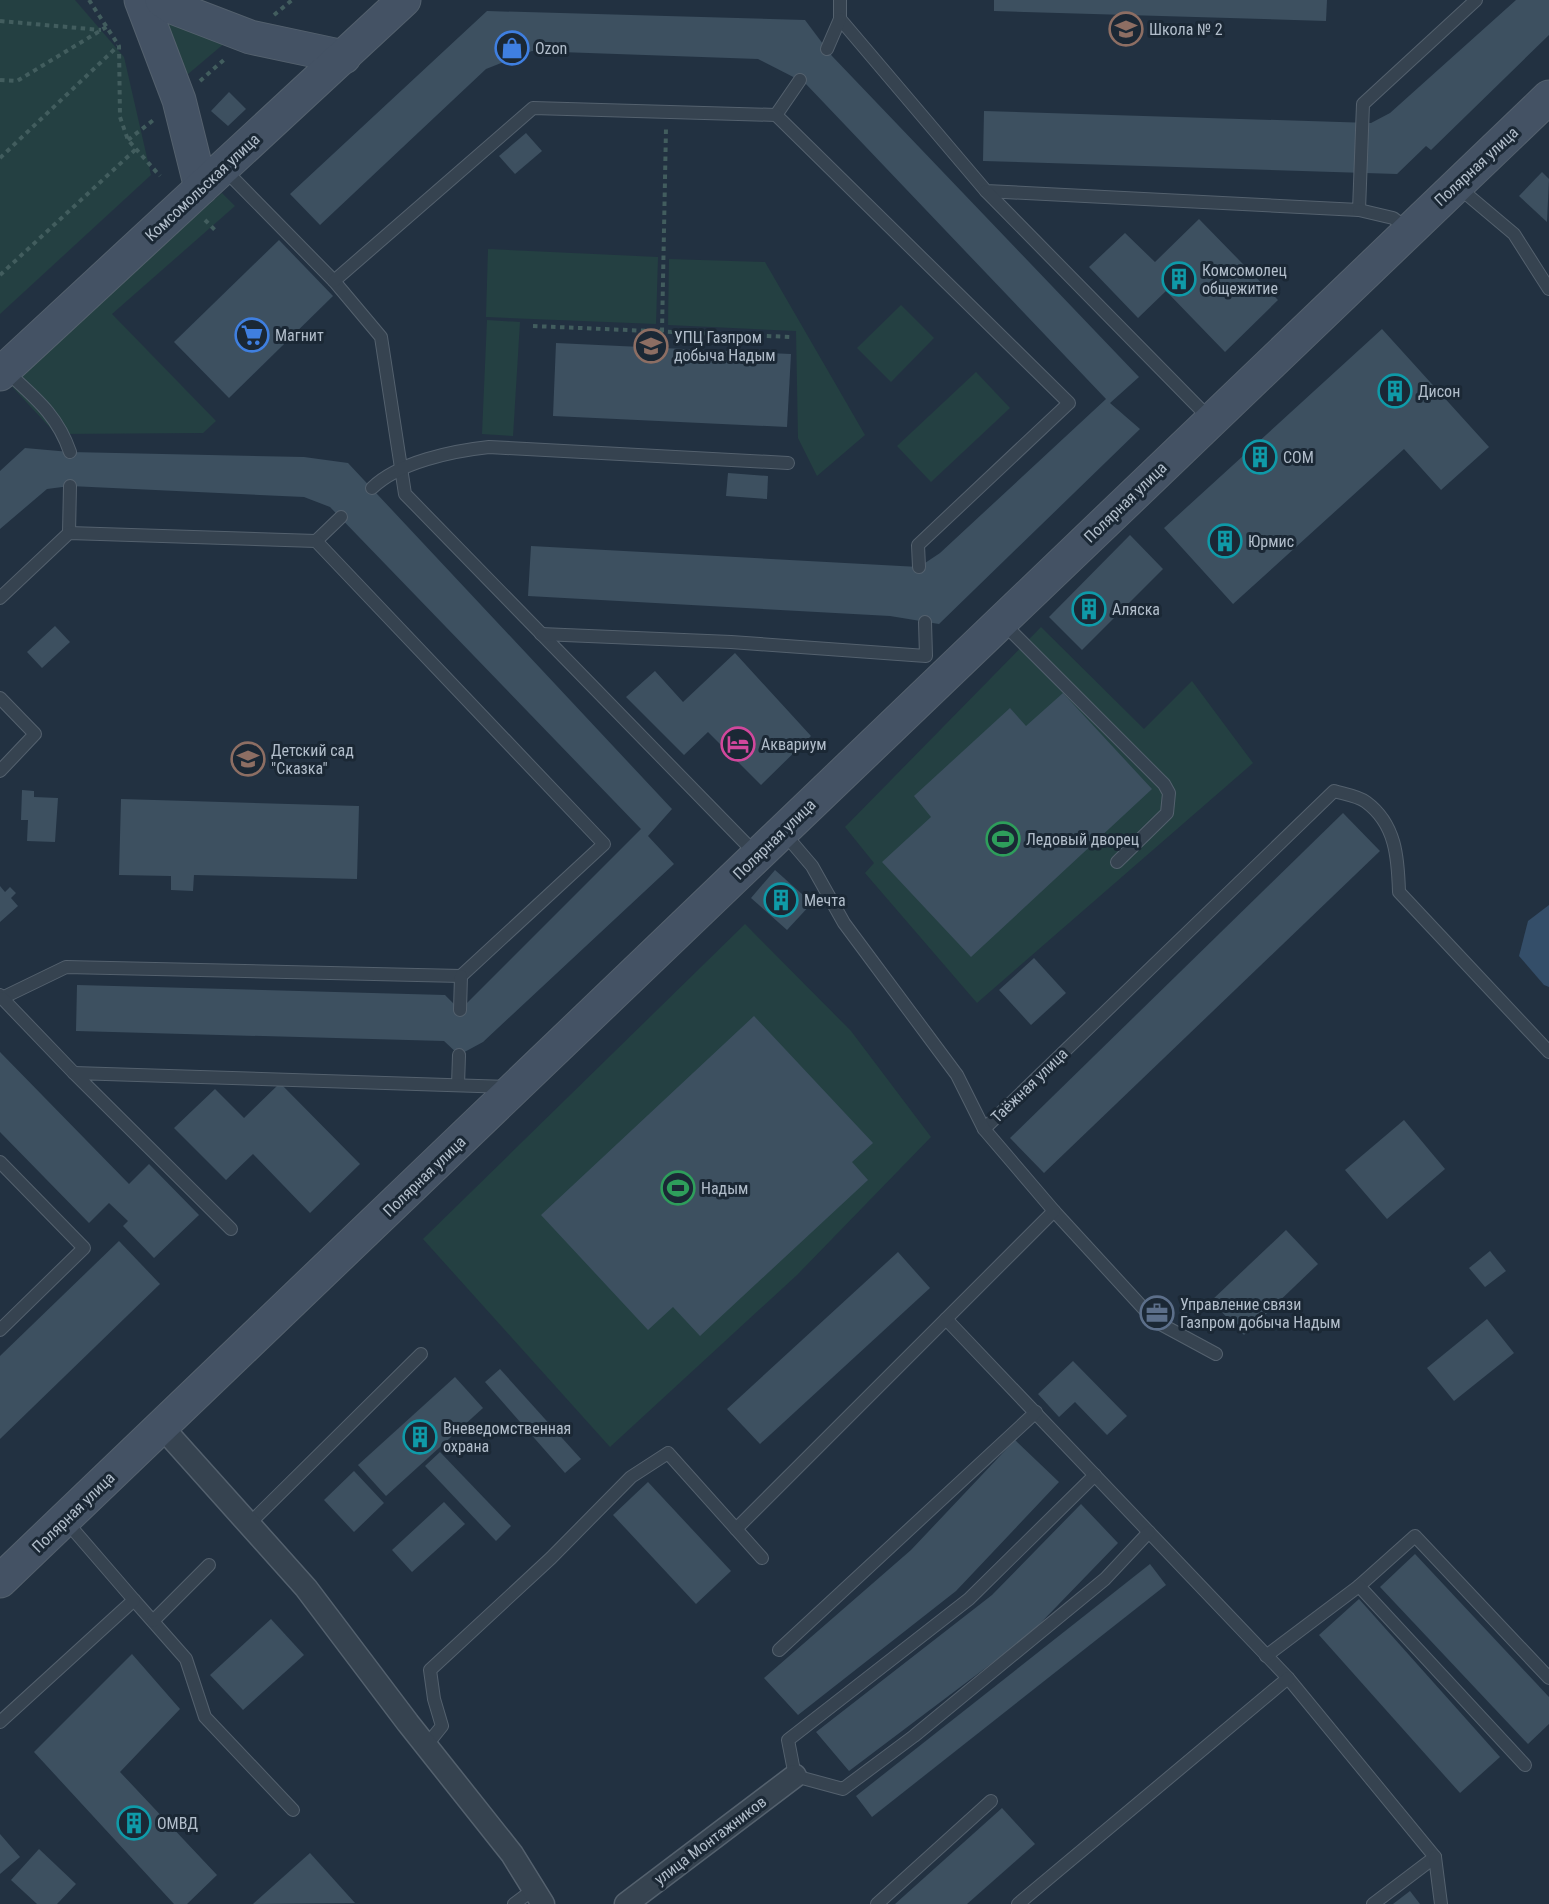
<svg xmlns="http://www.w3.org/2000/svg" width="1549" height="1904" viewBox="0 0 1549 1904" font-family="'Roboto Condensed',sans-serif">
<rect width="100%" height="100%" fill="#223141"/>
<g fill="#244042">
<path d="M0 0H75L124 57 151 175 0 314Z"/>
<path d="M154 18 226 42 175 85Z"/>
<path d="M222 193 235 206 112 314 216 421 203 433 56 434 5 379Z"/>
<path d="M488 249 658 257 656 324 486 317Z"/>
<path d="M669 259 765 262 865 435 817 476 798 438 796 331 668 325Z"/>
<path d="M901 305 934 338 891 382 857 348Z"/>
<path d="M487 320 520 322 513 436 482 434Z"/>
<path d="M976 372 1010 408 931 482 897 446Z"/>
<path d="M1041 627 1144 729 1192 681 1253 763 977 1003 865 873 874 863 845 827Z"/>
<path d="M745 924 851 1031 931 1137 797 1275 610 1447 423 1239Z"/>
</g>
<path fill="#344e69" d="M1549 905V987L1544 985 1519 956 1528 921Z"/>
<g fill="#3d5060">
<path d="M994 0H1327L1326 21 994 11Z"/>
<path d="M1516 0H1549V35L1431 150 1426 146 1397 174 983 161 984 111 1371 123 1390 113Z"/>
<path d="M487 11 805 20 832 56 1139 377 1110 403 1140 429 939 624 890 616 528 596 531 546 919 567 940 553 1106 399 805 83 758 59 532 51 486 69 320 225 290 194Z"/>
<path d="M229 92 246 109 228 126 211 111Z"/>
<path d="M526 133 542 151 515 174 499 156Z"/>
<path d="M1542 172 1549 179 1547 222 1519 196Z"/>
<path d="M1199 219 1278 300 1225 352 1166 291 1138 318 1089 267 1125 233 1155 262Z"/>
<path d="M279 240 333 296 229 398 174 342Z"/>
<path d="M1382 329 1489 447 1441 490 1404 449 1233 604 1164 528Z"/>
<path d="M556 343 791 354 787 427 553 416Z"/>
<path d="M25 448 70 452 304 457 348 463 672 809 648 836 674 864 483 1042 459 1055 444 1041 76 1031 77 985 445 995 460 1010 641 829 330 507 304 497 70 486 47 489 0 529V471Z"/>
<path d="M728 473 768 476 767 499 726 496Z"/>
<path d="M1130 535 1163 569 1082 650 1049 617Z"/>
<path d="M55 626 70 642 42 668 27 652Z"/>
<path d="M735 653 811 736 761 785 708 732 684 755 626 697 655 671 683 702Z"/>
<path d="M1063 693 1152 789 971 957 882 862 931 817 914 796 1010 708 1026 726Z"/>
<path d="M22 790 34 791V797L58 798 55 842 27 841 28 820H21Z"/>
<path d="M121 799 359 806 357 879 194 875 193 891 171 890V876L119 875Z"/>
<path d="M1343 813 1380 851 1044 1173 1010 1138Z"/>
<path d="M775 870 812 903 787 930 751 898Z"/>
<path d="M0 886 5 892 10 887 16 893 11 898 18 906 0 922Z"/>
<path d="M1034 958 1066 993 1031 1025 999 990Z"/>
<path d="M754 1016 873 1143 852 1162 868 1180 700 1336 673 1307 648 1330 541 1215Z"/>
<path d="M0 1052 129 1184 149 1164 199 1215 154 1258 123 1226 128 1221 109 1203 89 1223 0 1132Z"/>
<path d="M280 1083 360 1164 310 1213 253 1154 226 1180 174 1128 215 1089 244 1118Z"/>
<path d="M1404 1120 1445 1169 1387 1219 1345 1170Z"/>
<path d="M1286 1230 1318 1264 1244 1335 1211 1301Z"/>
<path d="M119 1241 160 1284 0 1439V1356Z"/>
<path d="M1490 1251 1506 1271 1485 1287 1469 1268Z"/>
<path d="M898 1252 930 1288 760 1444 727 1409Z"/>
<path d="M1487 1319 1514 1353 1454 1401 1427 1368Z"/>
<path d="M1073 1361 1127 1416 1107 1435 1075 1402 1059 1417 1038 1394Z"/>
<path d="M500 1369 581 1459 565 1473 485 1382Z"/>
<path d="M455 1377 483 1408 386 1496 358 1465Z"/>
<path d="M1015 1440 1059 1482 956 1591 798 1715 764 1678 911 1550Z"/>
<path d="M440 1452 511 1526 496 1541 425 1466Z"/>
<path d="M354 1471 384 1503 354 1532 324 1500Z"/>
<path d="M648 1482 731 1571 696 1604 613 1515Z"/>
<path d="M444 1502 465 1524 412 1572 392 1550Z"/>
<path d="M1081 1504 1118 1543 1028 1636 849 1771 816 1732 992 1595Z"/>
<path d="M1415 1554 1549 1697V1724L1528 1744 1380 1587Z"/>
<path d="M1150 1564 1166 1585 872 1817 856 1796Z"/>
<path d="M1359 1599 1500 1757 1460 1793 1319 1635Z"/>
<path d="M271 1619 304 1655 243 1710 210 1675Z"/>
<path d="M132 1654 180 1709 120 1772 217 1875 187 1904H174L34 1752Z"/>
<path d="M1002 1808 1035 1844 967 1904H895Z"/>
<path d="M0 1834 20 1857 0 1874Z"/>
<path d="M39 1849 76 1884 57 1904H37L11 1880Z"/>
<path d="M310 1853 355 1903 253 1904Z"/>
<path d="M1410 1891 1420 1904H1393Z"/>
</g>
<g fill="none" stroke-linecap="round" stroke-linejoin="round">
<g stroke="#54616e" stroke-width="14">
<g id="lane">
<path d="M840 0V19L986 191 1359 210 1363 104 1476 0"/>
<path d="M827 49 840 19"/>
<path d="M776 115 800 80"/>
<path d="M224 169 334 281 381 337 405 494 756 854"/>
<path d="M1457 186 1514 234 1549 289"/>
<path d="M986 191 1210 419"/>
<path d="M1359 210 1393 218 1408 229"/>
<path d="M334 281 533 108 776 115 1069 403 918 545 919 567"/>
<path d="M5 370C34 397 57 414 70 452"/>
<path d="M372 488C399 462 452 451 489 447L788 463"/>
<path d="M69 533 70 486"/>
<path d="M316 541 341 517"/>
<path d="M0 598 69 533 316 541 604 844 461 976 66 967 2 998 0 995"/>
<path d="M1002 622 1164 784 1169 793 1167 813 1117 862"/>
<path d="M541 634 731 642 926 656 925 622"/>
<path d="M0 698 35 734 0 771"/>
<path d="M2 998 74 1073"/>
<path d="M460 1010 461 976"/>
<path d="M458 1085 459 1055"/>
<path d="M984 1129 1334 791C1344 794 1358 796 1366 802 1396 824 1398 858 1399 892L1549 1052"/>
<path d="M0 1162 84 1248 0 1330"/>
<path d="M1054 1211 1155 1321 1216 1354"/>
<path d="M231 1229 74 1073 509 1087"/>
<path d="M946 1319 1288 1678 1435 1857 1373 1904"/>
<path d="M1095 1475 969 1599 788 1740 795 1776 843 1789 914 1736 1105 1579 1149 1532"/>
<path d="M249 1524 421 1354"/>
<path d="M736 1529 1054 1211 984 1129 957 1075 844 923 812 866 783 832"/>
<path d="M1359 1586 1415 1536 1549 1678"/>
<path d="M134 1600 186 1659 205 1717 293 1810"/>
<path d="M153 1621 209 1565"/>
<path d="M779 1650 1036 1412"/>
<path d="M1266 1656 1359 1586 1525 1765"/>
<path d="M0 1722 134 1600 65 1520"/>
<path d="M426 1746 442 1726 434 1699 430 1670 551 1558 631 1477 668 1453 762 1558"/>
<path d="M1435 1857 1441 1904"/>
<path d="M514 1904 534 1889"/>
<path d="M877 1904 991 1801"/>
<path d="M1018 1904 1288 1678"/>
</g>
</g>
<g stroke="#54616e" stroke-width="25">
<g id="street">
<path d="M162 1427 306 1588 408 1723 512 1854 543 1904"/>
<path d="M626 1904 795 1776"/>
</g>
</g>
<g stroke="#54616e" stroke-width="35">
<g id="secondary">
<path d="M141 0 179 100 201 188"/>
<path d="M162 0 172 7 250 37 344 57"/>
<path d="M0 374 404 0"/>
<path d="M0 1581 1549 97"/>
</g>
</g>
<g stroke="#425d5e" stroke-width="4" stroke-dasharray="4.5 4.5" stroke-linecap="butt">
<path d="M89 0 119 46 120 117 128 140 160 176"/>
<path d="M274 15 292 0"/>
<path d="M0 21 101 30"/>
<path d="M0 80 17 81 108 26"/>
<path d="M200 81 226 58"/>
<path d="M128 140 156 118"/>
<path d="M0 158 118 46"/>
<path d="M205 220 215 230"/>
<path d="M0 275 136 149"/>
<path d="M533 326 791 337"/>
<path d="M662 332 666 128"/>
</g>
<use href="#lane" stroke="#364350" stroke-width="12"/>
<use href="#street" stroke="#364350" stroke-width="22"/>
<use href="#secondary" stroke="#445264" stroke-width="33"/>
</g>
<defs>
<g id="school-ring" transform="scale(1.725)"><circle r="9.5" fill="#1b2835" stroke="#8d6e63" stroke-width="1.5"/><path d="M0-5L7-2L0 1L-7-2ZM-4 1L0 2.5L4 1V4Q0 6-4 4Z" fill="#8d6e63"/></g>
<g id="shop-ring" transform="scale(1.725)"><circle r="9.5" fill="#1b2835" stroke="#3f7fe0" stroke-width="1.5"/><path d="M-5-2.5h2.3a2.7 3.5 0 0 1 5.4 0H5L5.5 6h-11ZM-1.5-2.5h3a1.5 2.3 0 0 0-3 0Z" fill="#3f7fe0"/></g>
<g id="building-ring" transform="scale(1.725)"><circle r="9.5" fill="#1b2835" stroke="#0f9aa8" stroke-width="1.5"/><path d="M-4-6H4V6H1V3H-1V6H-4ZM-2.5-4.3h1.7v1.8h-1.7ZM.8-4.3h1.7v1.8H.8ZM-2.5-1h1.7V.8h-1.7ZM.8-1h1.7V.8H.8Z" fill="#0f9aa8"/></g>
<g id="supermarket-ring" transform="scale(1.725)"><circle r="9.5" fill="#1b2835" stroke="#3f7fe0" stroke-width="1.5"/><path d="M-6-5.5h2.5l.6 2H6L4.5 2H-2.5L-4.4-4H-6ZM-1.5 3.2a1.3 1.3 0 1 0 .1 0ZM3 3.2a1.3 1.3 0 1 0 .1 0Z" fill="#3f7fe0"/></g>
<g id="university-ring" transform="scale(1.725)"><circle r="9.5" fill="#1b2835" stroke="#8d6e63" stroke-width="1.5"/><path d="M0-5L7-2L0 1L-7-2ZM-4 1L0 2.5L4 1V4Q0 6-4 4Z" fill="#8d6e63"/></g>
<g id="hotel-ring" transform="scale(1.725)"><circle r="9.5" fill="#1b2835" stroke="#d1479c" stroke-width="1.5"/><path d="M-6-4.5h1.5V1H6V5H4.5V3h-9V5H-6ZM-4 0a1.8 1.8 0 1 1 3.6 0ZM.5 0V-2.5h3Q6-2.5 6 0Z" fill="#d1479c"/></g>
<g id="stadium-ring" transform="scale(1.725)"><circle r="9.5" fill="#1b2835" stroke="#2e9e5b" stroke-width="1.5"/><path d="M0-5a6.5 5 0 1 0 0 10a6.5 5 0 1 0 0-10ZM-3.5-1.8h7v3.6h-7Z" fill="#2e9e5b"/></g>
<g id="office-ring" transform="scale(1.725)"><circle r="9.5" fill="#1b2835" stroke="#5c6f8a" stroke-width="1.5"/><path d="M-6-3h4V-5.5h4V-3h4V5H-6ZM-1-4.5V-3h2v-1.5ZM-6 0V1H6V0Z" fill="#5c6f8a"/></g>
</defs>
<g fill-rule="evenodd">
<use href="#school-ring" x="1126" y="29"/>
<use href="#shop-ring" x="512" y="48"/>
<use href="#building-ring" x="1179" y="279"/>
<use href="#supermarket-ring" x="252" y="335"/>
<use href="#university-ring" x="651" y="346"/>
<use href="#building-ring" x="1395" y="391"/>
<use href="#building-ring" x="1260" y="457"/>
<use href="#building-ring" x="1225" y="541"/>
<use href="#building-ring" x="1089" y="609"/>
<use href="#hotel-ring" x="738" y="744"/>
<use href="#school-ring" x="248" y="759"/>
<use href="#stadium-ring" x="1003" y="839"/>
<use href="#building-ring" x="781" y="900"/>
<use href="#stadium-ring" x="678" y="1188"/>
<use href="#office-ring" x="1157" y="1313"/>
<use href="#building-ring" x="420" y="1437"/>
<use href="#building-ring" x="134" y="1823"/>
</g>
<g text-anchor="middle" stroke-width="6" stroke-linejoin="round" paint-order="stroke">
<g font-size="16" fill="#b2becb" stroke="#1b2835" text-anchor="start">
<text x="1149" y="35">Школа № 2</text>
<text x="535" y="54">Ozon</text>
<text x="1202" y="276">Комсомолец<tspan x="1202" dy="18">общежитие</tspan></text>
<text x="275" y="341">Магнит</text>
<text x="674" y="343">УПЦ Газпром<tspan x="674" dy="18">добыча Надым</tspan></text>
<text x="1418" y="397">Дисон</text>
<text x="1283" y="463">СОМ</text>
<text x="1248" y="547">Юрмис</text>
<text x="1112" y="615">Аляска</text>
<text x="761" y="750">Аквариум</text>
<text x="271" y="756">Детский сад<tspan x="271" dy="18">"Сказка"</tspan></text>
<text x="1026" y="845">Ледовый дворец</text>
<text x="804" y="906">Мечта</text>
<text x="701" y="1194">Надым</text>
<text x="1180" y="1310">Управление связи<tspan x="1180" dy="18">Газпром добыча Надым</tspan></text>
<text x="443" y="1434">Вневедомственная<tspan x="443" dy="18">охрана</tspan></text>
<text x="157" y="1829">ОМВД</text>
</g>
<g font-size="16" fill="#b2becb" stroke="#1b2835">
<text transform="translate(1476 166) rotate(-43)" y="6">Полярная улица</text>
<text transform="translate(202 187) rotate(-43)" y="6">Комсомольская улица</text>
<text transform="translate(1125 502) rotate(-44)" y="6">Полярная улица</text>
<text transform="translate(774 839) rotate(-44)" y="6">Полярная улица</text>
<text transform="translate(1029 1085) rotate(-44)" y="6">Таёжная улица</text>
<text transform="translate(424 1176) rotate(-44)" y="6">Полярная улица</text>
<text transform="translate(73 1512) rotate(-44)" y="6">Полярная улица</text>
<text transform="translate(710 1840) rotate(-37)" y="6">улица Монтажников</text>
</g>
</g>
</svg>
